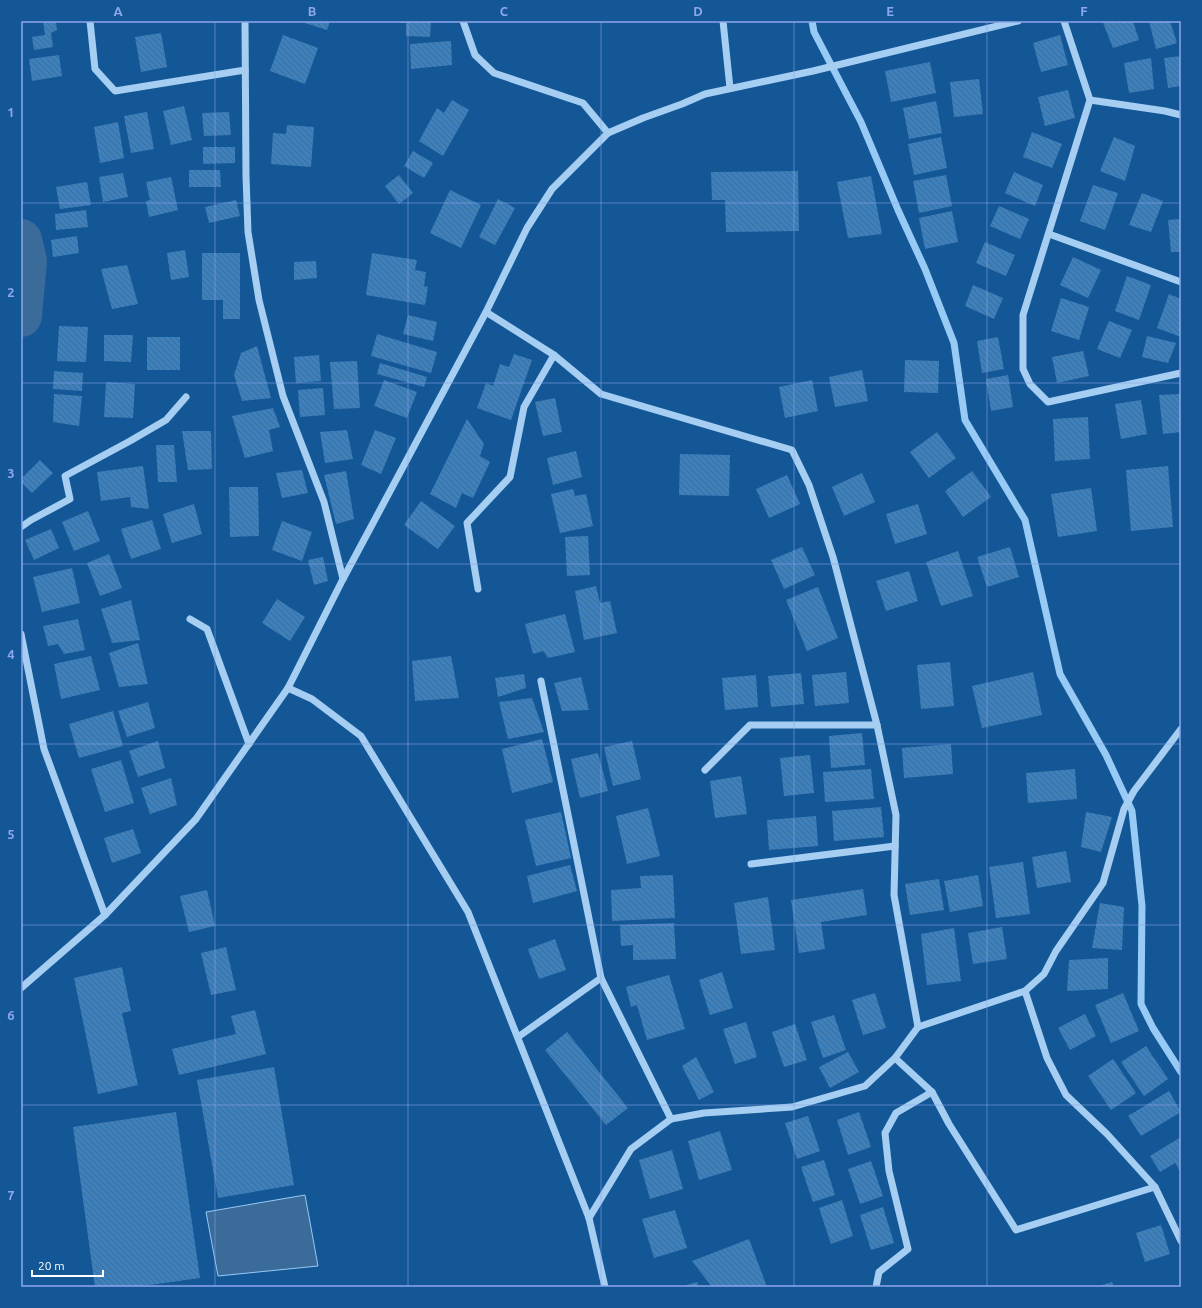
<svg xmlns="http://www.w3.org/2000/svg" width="1202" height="1308" viewBox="0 0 1202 1308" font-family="Ubuntu,sans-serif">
<defs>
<pattern id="building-back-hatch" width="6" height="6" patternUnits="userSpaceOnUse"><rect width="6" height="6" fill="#3d80be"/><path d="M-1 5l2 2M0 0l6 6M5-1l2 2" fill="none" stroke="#44698b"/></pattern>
</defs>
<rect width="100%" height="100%" fill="#145796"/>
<path fill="#3b6b99" stroke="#97caf5" d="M305 1195 318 1266 218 1276 206 1212Z"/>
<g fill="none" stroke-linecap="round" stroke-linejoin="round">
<path stroke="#97caf5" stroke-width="7" d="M812 21 814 32 861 122 898 210 925 269 954 343 965 420 1025 520 1060 674 1106 755 1132 811 1142 906 1141 1004 1153 1028 1181 1072"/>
<path stroke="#3b6b99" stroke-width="42" d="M21 240 26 261 21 316"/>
</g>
<g fill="url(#building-back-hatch)">
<path d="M43 21H56L57 30 51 33 53 47 34 50 32 37 45 35Z"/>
<path d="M299 21H330L327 30Z"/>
<path d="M400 21H431L430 37 406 36V23H400Z"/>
<path d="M1108 21H1133L1139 40 1113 48 1103 23Z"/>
<path d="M1149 21H1170L1177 43 1156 49Z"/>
<path d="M161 33 167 67 141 72 135 37Z"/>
<path d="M283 35 318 48 305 84 270 71Z"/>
<path d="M1060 35 1068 65 1041 72 1033 43Z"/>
<path d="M451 41 452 65 411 69 410 44Z"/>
<path d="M59 55 62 76 32 81 29 59Z"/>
<path d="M1181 56V86L1168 88 1164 58Z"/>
<path d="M1151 58 1154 89 1129 93 1124 63Z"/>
<path d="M930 62 936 93 891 102 885 71Z"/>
<path d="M979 79 983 114 954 117 950 82Z"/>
<path d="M1068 90 1075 118 1045 126 1038 97Z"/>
<path d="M452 100 469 110 443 156 419 141 437 108 444 113Z"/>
<path d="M936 101 942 133 909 139 903 108Z"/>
<path d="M184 106 192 140 171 145 163 111Z"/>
<path d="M147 112 154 149 131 153 124 116Z"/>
<path d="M229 112 231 135 204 136 202 113Z"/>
<path d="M118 122 124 158 100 163 94 127Z"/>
<path d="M287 125 314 127 311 167 271 164 273 133 286 134Z"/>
<path d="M1032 132 1062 144 1052 168 1023 157Z"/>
<path d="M941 137 947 168 914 175 908 144Z"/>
<path d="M1114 137 1135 146 1125 181 1100 171Z"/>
<path d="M203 147H235V163L203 164Z"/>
<path d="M413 151 433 163 424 178 404 166Z"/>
<path d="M189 170H220L221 187H189Z"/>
<path d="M798 171 799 231 726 232 725 200H712L711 172Z"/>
<path d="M1014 172 1043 185 1035 206 1005 193Z"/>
<path d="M123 173 128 197 103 202 99 177Z"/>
<path d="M399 175 413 193 399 204 385 186Z"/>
<path d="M946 175 952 206 919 213 913 181Z"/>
<path d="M871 176 882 234 848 238 837 182Z"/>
<path d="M171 177 178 210 149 217 146 201 150 200 146 182Z"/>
<path d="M87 182 91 205 60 209 56 187Z"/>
<path d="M1093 185 1118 193 1105 230 1080 221Z"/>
<path d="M450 190 481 205 461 248 430 233Z"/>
<path d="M1142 193 1163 201 1151 232 1129 225Z"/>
<path d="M498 199 515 208 495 245 479 237Z"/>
<path d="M236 200 240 216 209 223 205 207Z"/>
<path d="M999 206 1029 219 1020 239 990 226Z"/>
<path d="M86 210 88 227 56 230 55 214Z"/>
<path d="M952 211 958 242 925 249 919 218Z"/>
<path d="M1181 219V252H1171L1168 220Z"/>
<path d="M77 236 79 253 53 257 51 240Z"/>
<path d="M985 242 1015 255 1006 276 976 263Z"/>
<path d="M185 250 189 277 171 280 167 253Z"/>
<path d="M202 253H240V319H223V300H202Z"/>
<path d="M372 253 417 260 415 270 426 272 424 286 428 287 425 305 366 295Z"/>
<path d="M1073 257 1101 270 1088 298 1060 285Z"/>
<path d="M316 261 317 278 294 280V262Z"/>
<path d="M127 265 138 304 112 309 101 269Z"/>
<path d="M1127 276 1151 285 1139 320 1115 311Z"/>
<path d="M973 285 1003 298 994 319 965 306Z"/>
<path d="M1169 294 1181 299V337L1157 328Z"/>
<path d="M1061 298 1089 307 1079 340 1051 331Z"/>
<path d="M408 315 437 322 433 341 403 334Z"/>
<path d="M1109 321 1132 330 1120 358 1097 349Z"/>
<path d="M59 326 88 327 86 362 57 361Z"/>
<path d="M377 334 437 352 431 373 371 356Z"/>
<path d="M104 335H133L131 362 104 361Z"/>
<path d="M1147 336 1176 343 1168 363 1142 357Z"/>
<rect x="147" y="337" width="33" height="33"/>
<path d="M998 337 1004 369 982 373 977 341Z"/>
<path d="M257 346 271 398 242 401 234 375 241 353Z"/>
<path d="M1083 351 1089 376 1057 383 1052 357Z"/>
<path d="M514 354 532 360 511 420 477 408 486 383 493 386 500 364 509 367Z"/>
<path d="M319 355 321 381 296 383 294 357Z"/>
<path d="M905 360 939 361 938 393 904 392Z"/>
<path d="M357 361 360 408 334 409 330 362Z"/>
<path d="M380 363 427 377 424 387 377 374Z"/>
<path d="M862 370 868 401 835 407 829 377Z"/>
<path d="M54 371 83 373 82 391 53 389Z"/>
<path d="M1008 375 1013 407 991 411 986 379Z"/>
<path d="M384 380 417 392 407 418 374 406Z"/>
<path d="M812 380 818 411 785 418 779 387Z"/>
<path d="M106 382 135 384 133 418 104 417Z"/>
<path d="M323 388 325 415 300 417 298 390Z"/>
<path d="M54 394 82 396 79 426 53 422Z"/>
<path d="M1181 394V432L1163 434 1159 395Z"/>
<path d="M555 398 562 432 543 436 535 402Z"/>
<path d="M1141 400 1147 434 1121 439 1115 404Z"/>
<path d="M273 408 280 427 269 430 273 451 245 458 232 416Z"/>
<path d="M1088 417 1090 459 1055 461 1053 419Z"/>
<path d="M467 419 484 444 480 456 490 462 473 498 462 493 456 508 430 494Z"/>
<path d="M347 430 353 459 325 463 320 432Z"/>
<path d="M375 430 396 438 381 474 361 465Z"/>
<path d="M182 431H211L212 469 188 470Z"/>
<path d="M937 432 956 458 929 478 910 452Z"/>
<path d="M156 445H174L177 482H158Z"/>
<path d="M576 451 582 477 553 485 547 458Z"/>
<path d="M680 454 730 455 729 496 679 495Z"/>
<path d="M40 460 53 473 32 493 21 482V479Z"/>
<path d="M143 466 149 509 131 507 130 497 101 501 97 472Z"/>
<path d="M1168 466 1173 527 1131 531 1126 470Z"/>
<path d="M302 470 308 493 282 498 276 473Z"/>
<path d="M346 471 354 519 336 524 324 475Z"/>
<path d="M972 471 991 497 963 517 945 491Z"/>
<path d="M862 473 875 502 844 516 832 487Z"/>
<path d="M787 475 800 504 769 518 756 489Z"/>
<path d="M229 487H258L259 536 230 537Z"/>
<path d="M1091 488 1097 531 1058 537 1051 494Z"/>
<path d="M573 489 575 496 586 494 593 526 560 533 551 494Z"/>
<path d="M421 501 455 526 438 549 404 525Z"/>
<path d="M194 504 202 534 172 543 163 514Z"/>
<path d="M918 504 927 534 895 544 886 514Z"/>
<path d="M88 511 100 541 74 551 62 522Z"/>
<path d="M152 520 161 549 131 559 121 529Z"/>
<path d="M282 521 312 532 302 561 272 550Z"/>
<path d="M51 529 59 548 34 560 25 540Z"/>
<path d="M588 536 590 575 567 576 565 537Z"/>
<path d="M802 547 815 575 784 589 771 560Z"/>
<path d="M1010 547 1019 577 987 587 977 557Z"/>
<path d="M958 551 973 596 941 606 926 562Z"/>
<path d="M109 554 122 588 100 596 87 563Z"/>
<path d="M323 557 328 581 314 585 308 560Z"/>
<path d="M72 568 80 603 42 612 33 577Z"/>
<path d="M909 571 918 601 886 611 876 581Z"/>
<path d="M596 586 600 603 610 601 617 633 584 640 575 591Z"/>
<path d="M818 587 838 638 807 651 786 600Z"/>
<path d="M277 599 305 617 290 641 262 623Z"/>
<path d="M131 600 140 640 112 643 101 609Z"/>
<path d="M565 614 575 652 548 658 543 651 533 654 525 624Z"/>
<path d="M78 619 85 650 64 654 58 644 48 646 43 626Z"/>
<path d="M138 643 148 684 119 687 109 653Z"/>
<path d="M91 656 100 690 61 699 54 664Z"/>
<path d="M451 656 459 698 415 701 412 661Z"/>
<path d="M950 662 954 706 921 709 917 665Z"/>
<path d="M846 672 849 703 815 706 812 675Z"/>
<path d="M1033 672 1042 715 982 728 972 686Z"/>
<path d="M801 673 804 704 771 707 768 676Z"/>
<path d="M524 674 526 688 498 697 495 678Z"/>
<path d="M756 675 758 707 725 710 722 678Z"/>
<path d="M581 677 589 710 562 711 554 683Z"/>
<path d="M532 698 544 732 508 739 499 702Z"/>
<path d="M148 702 155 728 127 737 118 711Z"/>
<path d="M113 711 123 746 79 758 69 724Z"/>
<path d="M862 733 865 765 831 768 829 736Z"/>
<path d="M542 739 553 782 512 793 502 749Z"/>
<path d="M158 741 165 768 138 777 129 751Z"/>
<path d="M632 741 641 779 613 786 604 747Z"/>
<path d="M951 744 953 774 904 778 902 748Z"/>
<path d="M598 753 608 791 580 798 571 759Z"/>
<path d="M810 755 814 793 784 796 780 758Z"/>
<path d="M121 760 134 803 105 812 91 769Z"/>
<path d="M871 769 874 799 825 802 823 772Z"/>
<path d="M1075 769 1077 799 1028 803 1026 773Z"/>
<path d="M741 776 747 814 715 818 710 781Z"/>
<path d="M171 778 177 805 150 814 141 788Z"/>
<path d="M881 807 884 837 834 841 832 811Z"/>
<path d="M648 808 660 856 627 864 616 816Z"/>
<path d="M561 812 571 858 536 866 525 820Z"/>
<path d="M1086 812 1112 817 1101 852 1081 847Z"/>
<path d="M816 816 818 846 769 850 767 820Z"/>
<path d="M133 829 141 853 112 863 104 838Z"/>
<path d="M1066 851 1071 882 1037 888 1032 857Z"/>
<path d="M1023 862 1030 914 996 918 989 867Z"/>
<path d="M570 865 577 891 533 903 527 876Z"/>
<path d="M673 875 675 918 612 921 611 890 641 888 640 876Z"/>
<path d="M978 875 983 906 950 912 944 881Z"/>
<path d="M939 879 944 910 910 915 905 884Z"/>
<path d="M863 889 867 915 821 922 825 949 799 953 791 900Z"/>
<path d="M207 890 215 926 189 932 180 896Z"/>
<path d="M768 897 775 950 741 954 734 903Z"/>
<path d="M1100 903 1124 907 1122 950 1092 948Z"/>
<path d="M674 923 676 959 633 960V945L621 946 620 925Z"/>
<path d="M1002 927 1007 959 973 964 968 933Z"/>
<path d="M954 928 961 981 927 985 921 934Z"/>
<path d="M555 939 566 970 539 979 528 949Z"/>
<path d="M226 947 236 990 211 995 201 953Z"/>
<path d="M1108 958V989L1067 991 1069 960Z"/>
<path d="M122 967 131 1011 122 1013 138 1085 98 1094 74 978Z"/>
<path d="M722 972 733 1008 710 1015 699 980Z"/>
<path d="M669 975 685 1029 647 1040 637 1005 631 1007 626 987Z"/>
<path d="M875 993 886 1028 863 1035 852 1000Z"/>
<path d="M1123 993 1139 1031 1111 1043 1095 1005Z"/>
<path d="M255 1010 266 1054 179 1075 172 1049 236 1034 231 1016Z"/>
<path d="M1085 1014 1096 1036 1070 1050 1058 1028Z"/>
<path d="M834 1015 846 1050 823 1058 811 1022Z"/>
<path d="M746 1022 757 1057 735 1064 723 1029Z"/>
<path d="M795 1024 807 1060 784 1067 772 1032Z"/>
<path d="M567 1032 628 1108 606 1125 545 1050Z"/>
<path d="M1146 1046 1168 1079 1144 1096 1121 1062Z"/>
<path d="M848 1052 859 1072 830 1088 819 1067Z"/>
<path d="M696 1057 714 1092 699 1100 682 1066Z"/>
<path d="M1113 1059 1136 1093 1111 1110 1088 1076Z"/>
<path d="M274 1067 294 1185 218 1198 197 1080Z"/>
<path d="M1169 1091 1181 1112 1141 1136 1128 1116Z"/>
<path d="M176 1112 200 1278 136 1287H95L73 1127Z"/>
<path d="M859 1112 871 1147 848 1155 837 1120Z"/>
<path d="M808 1116 820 1151 797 1159 785 1123Z"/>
<path d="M720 1131 732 1170 699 1180 688 1141Z"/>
<path d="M1181 1137V1173L1175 1163 1160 1172 1150 1156Z"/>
<path d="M672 1150 683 1189 650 1199 639 1160Z"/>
<path d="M824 1160 835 1195 813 1202 801 1167Z"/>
<path d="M871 1161 883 1196 860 1204 848 1169Z"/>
<path d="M842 1200 853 1236 831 1244 819 1208Z"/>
<path d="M883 1207 894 1243 871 1250 860 1215Z"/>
<path d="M675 1210 687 1248 654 1258 642 1219Z"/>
<path d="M1161 1225 1170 1254 1145 1262 1136 1233Z"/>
<path d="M749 1239 767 1287H712L692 1261Z"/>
<path d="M697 1282 699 1287H680Z"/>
<path d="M1112 1282 1114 1287H1096Z"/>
</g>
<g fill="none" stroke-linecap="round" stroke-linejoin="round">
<g stroke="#a5cef2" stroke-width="7">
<path d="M90 21 95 69 115 91 245 70"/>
<path d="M245 21 246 176 248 232 259 300 283 396 324 502 343 579"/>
<path d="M463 21 475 55 494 73 583 103 608 133"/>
<path d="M723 21 730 88"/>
<path d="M1064 21 1090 100 1023 315V369L1030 384 1048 402 1181 373"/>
<path d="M1090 100 1165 111 1181 115"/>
<path d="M1049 234 1181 282"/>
<path d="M486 312 554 355 601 394 792 450 809 485 833 557 877 725 896 815 894 895 918 1027"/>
<path d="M21 527 31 520 70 499 65 476 130 441 166 420 186 397"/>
<path d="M478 589 467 523 510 477 524 407 554 355"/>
<path d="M190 619 207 629 249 744"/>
<path d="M21 634 44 749 105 915"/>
<path d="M541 681 601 978 671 1119"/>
<path d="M288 688 312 699 361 736 468 912 589 1218 605 1287"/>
<path d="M705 770 750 725H877"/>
<path d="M751 864 895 846"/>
<path d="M21 988 105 915 196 819 288 688 343 579 486 312 527 228 552 189 608 133 643 118 682 104 705 94 813 71 1018 21"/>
<path d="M1025 991 1047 1058 1066 1095 1107 1134 1155 1187 1181 1241"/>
<path d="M518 1037 601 978"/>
<path d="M895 1058 932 1092 949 1124 1016 1230 1155 1187"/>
<path d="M589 1218 631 1149 671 1119 704 1113 792 1107 865 1086 895 1058 918 1027 1025 991 1044 974 1056 951 1103 883 1124 809 1134 791 1181 729"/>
<path d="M876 1287 879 1272 908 1249 889 1171 885 1133 896 1113 932 1092"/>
</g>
</g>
<path fill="none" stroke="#8ea6ec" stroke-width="1" stroke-opacity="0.55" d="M215 21V1287M408 21V1287M601 21V1287M794 21V1287M987 21V1287M21 203H1181M21 383H1181M21 564H1181M21 744H1181M21 925H1181M21 1105H1181"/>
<rect width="1202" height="1308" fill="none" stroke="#145796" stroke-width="44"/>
<path d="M32 1270v6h71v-6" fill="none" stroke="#ffffff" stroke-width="2"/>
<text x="38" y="1270" font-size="12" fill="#ffffff" stroke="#145796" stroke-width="3" paint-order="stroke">20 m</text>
<rect x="22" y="22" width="1158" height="1264" fill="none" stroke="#8ea6ec" stroke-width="1.5"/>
<g font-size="13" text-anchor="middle" font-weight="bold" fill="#8ea6ec">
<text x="118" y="16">A</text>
<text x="312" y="16">B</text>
<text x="504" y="16">C</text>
<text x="698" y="16">D</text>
<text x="890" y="16">E</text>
<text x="1084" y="16">F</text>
<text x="11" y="117">1</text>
<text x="11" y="297">2</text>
<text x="11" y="478">3</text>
<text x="11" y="659">4</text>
<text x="11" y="839">5</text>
<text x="11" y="1020">6</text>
<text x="11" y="1200">7</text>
</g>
</svg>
